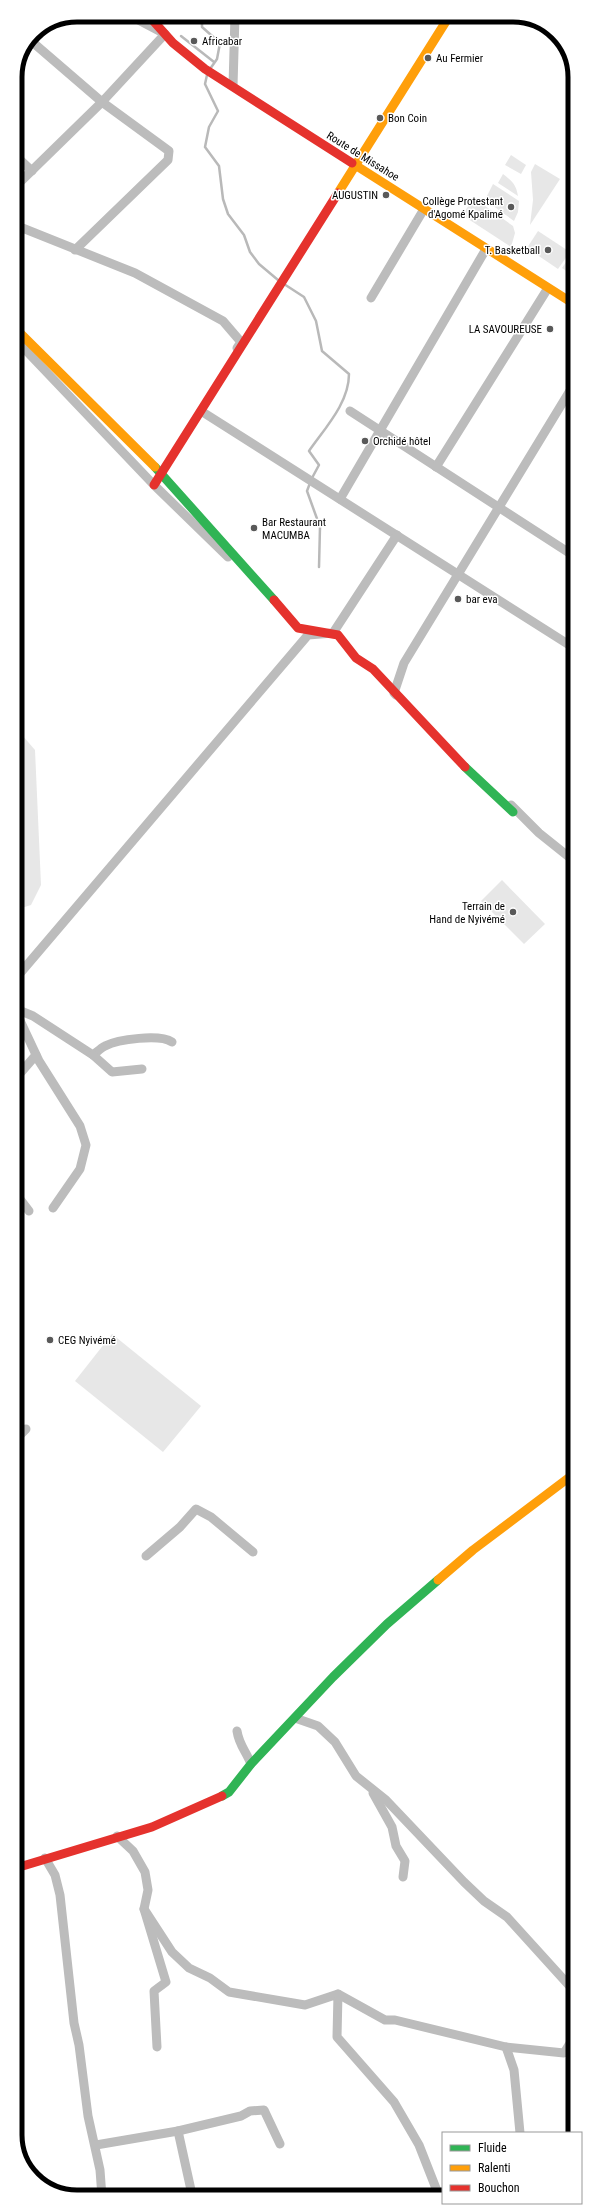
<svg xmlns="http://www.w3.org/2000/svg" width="590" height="2212" viewBox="0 0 590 2212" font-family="'Roboto Condensed',sans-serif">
<rect width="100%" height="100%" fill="#fff"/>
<g fill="#e7e7e7">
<path d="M511 155 526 165 521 174 505 165Z"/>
<path d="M535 164 560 179 530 225 533 200 531 172Z"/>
<path d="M503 174C512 181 516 184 518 196L498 183Z"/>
<path d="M493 184 519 201 518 212 514 221 485 200Z"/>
<path d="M474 198 513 226 515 233 511 247 462 215Z"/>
<path d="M538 231 570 252 558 269 527 248Z"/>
<path d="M570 256 574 258V276L562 268Z"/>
<path d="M15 727 35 750 41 885 31 905 15 910Z"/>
<path d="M502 880 545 924 524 944 481 901Z"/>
<path d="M112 1334 201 1406 163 1452 75 1381Z"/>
</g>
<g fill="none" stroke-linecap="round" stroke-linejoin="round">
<g stroke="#b9b9b9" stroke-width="2.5">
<path d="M202 15V27L220 43 217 59 210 69"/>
<path d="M181 36 214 62"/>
<path d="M207 75 205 84 218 111 209 127 205 147 219 166 223 199 228 214 244 235 250 252 259 264 278 280"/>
<path d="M284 284 304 297 316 321 322 351 349 374C349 403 325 428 309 451L319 465 312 478"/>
<path d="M310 483 307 491 320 527 319 567"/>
</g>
<g stroke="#bcbcbc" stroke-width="9">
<path d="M30 40 102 102 169 151 168 160 75 250"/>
<path d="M233 86 235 15"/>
<path d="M15 155 32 171"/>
<path d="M15 187 102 102 165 34 129 15"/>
<path d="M15 225 135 273 223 321 241 342 237 348"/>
<path d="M371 298 424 209"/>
<path d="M15 339 154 485 228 557"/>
<path d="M201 411 574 648"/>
<path d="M350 411 574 556"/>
<path d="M436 467 548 288"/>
<path d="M340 499 486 249"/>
<path d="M396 695 394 693 404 663 574 384"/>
<path d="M511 805 539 833 574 861"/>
<path d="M572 927 574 923"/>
<path d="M16 978 308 635 333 633 397 535"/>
<path d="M16 1009 33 1016 93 1055C97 1052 101 1048 105 1046 118 1039 160 1034 172 1042"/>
<path d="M16 1012 39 1061 80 1126 86 1145 80 1169 53 1208"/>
<path d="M93 1055 112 1072 142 1069"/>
<path d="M16 1078 36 1055"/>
<path d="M16 1194 29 1211"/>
<path d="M16 1439 26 1429"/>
<path d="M146 1556 180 1527 196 1509 211 1517 253 1552"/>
<path d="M295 1718 318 1726 335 1742 356 1776 386 1800 464 1882 484 1901 507 1917 575 1992"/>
<path d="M237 1731C239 1745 246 1751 251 1764"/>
<path d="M373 1793 392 1827 396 1846 405 1861 403 1877"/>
<path d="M117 1836 133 1851 145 1872 148 1890 144 1909 166 1982 154 1991 157 2047"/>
<path d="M45 1858 55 1875 60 1895 74 2023 79 2045 88 2116 100 2170 102 2197"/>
<path d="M144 1909 172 1952 189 1968 210 1978 229 1992 305 2005 338 1994 337 2037 394 2102 419 2145 439 2196"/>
<path d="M338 1994 385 2020H395L506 2047 564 2053 575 2035"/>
<path d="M506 2047 514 2070 520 2133"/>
<path d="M178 2131 241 2116 250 2111 264 2110 280 2144"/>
<path d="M96 2145 178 2131 191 2190"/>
</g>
<g stroke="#30b455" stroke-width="9">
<path d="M155 467 274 600"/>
<path d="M465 767 513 812"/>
<path d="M222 1796 229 1792 251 1764 333 1677 387 1624 438 1580"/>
</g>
<g stroke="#ff9f0a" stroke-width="9">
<path d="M352 163 574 304"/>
<path d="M338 193 450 15"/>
<path d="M15 328 155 467"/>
<path d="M438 1580 473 1550 575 1473"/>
</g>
<g stroke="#e5322d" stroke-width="9">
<path d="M148 15 173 43 205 69 352 163"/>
<path d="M154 485 338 193"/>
<path d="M274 600 298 628 338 635 356 658 373 669 465 767"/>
<path d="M16 1868 152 1827 222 1796"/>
</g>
</g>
<g fill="#595959" stroke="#fff" stroke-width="1.5">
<circle cx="194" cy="41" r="4"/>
<circle cx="428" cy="58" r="4"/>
<circle cx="380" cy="118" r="4"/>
<circle cx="386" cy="195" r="4"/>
<circle cx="511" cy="207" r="4"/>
<circle cx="548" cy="250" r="4"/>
<circle cx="550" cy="329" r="4"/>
<circle cx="365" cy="441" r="4"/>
<circle cx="254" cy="528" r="4"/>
<circle cx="458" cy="599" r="4"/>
<circle cx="513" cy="912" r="4"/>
<circle cx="50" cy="1340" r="4"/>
</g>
<g text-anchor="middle" stroke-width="3" stroke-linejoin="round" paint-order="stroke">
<g font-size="11" fill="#000" stroke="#fff" text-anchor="start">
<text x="202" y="45">Africabar</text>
<text x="436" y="62">Au Fermier</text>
<text x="388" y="122">Bon Coin</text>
<text x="378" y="199" text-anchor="end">AUGUSTIN</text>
<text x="503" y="205" text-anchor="end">Collège Protestant<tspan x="503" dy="13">d'Agomé Kpalimé</tspan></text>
<text x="540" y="254" text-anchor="end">T. Basketball</text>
<text x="542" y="333" text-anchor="end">LA SAVOUREUSE</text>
<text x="373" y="445">Orchidé hôtel</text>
<text x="262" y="526">Bar Restaurant<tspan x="262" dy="13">MACUMBA</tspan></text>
<text x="466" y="603">bar eva</text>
<text x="505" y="910" text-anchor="end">Terrain de<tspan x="505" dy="13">Hand de Nyivémé</tspan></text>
<text x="58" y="1344">CEG Nyivémé</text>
</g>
<g font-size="11" fill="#000" stroke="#fff">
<text transform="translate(363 156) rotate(32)" y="4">Route de Missahoe</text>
</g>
</g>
<path d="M0 0H590V2212H0ZM77 22H513A55 55 0 0 1 568 77V2135A55 55 0 0 1 513 2190H77A55 55 0 0 1 22 2135V77A55 55 0 0 1 77 22Z" fill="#fff" fill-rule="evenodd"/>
<path fill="none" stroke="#000" stroke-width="5" d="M77 22H513A55 55 0 0 1 568 77V2135A55 55 0 0 1 513 2190H77A55 55 0 0 1 22 2135V77A55 55 0 0 1 77 22Z"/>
<rect x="442" y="2132" width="140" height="72" fill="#ffffff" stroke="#999999"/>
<rect x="450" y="2145" width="20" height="6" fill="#30b455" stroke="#999999"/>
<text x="478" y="2152" font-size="12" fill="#000000">Fluide</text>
<rect x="450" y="2165" width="20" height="6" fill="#ff9f0a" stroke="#999999"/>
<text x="478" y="2172" font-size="12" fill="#000000">Ralenti</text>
<rect x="450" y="2185" width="20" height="6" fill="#e5322d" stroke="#999999"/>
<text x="478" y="2192" font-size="12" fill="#000000">Bouchon</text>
</svg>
